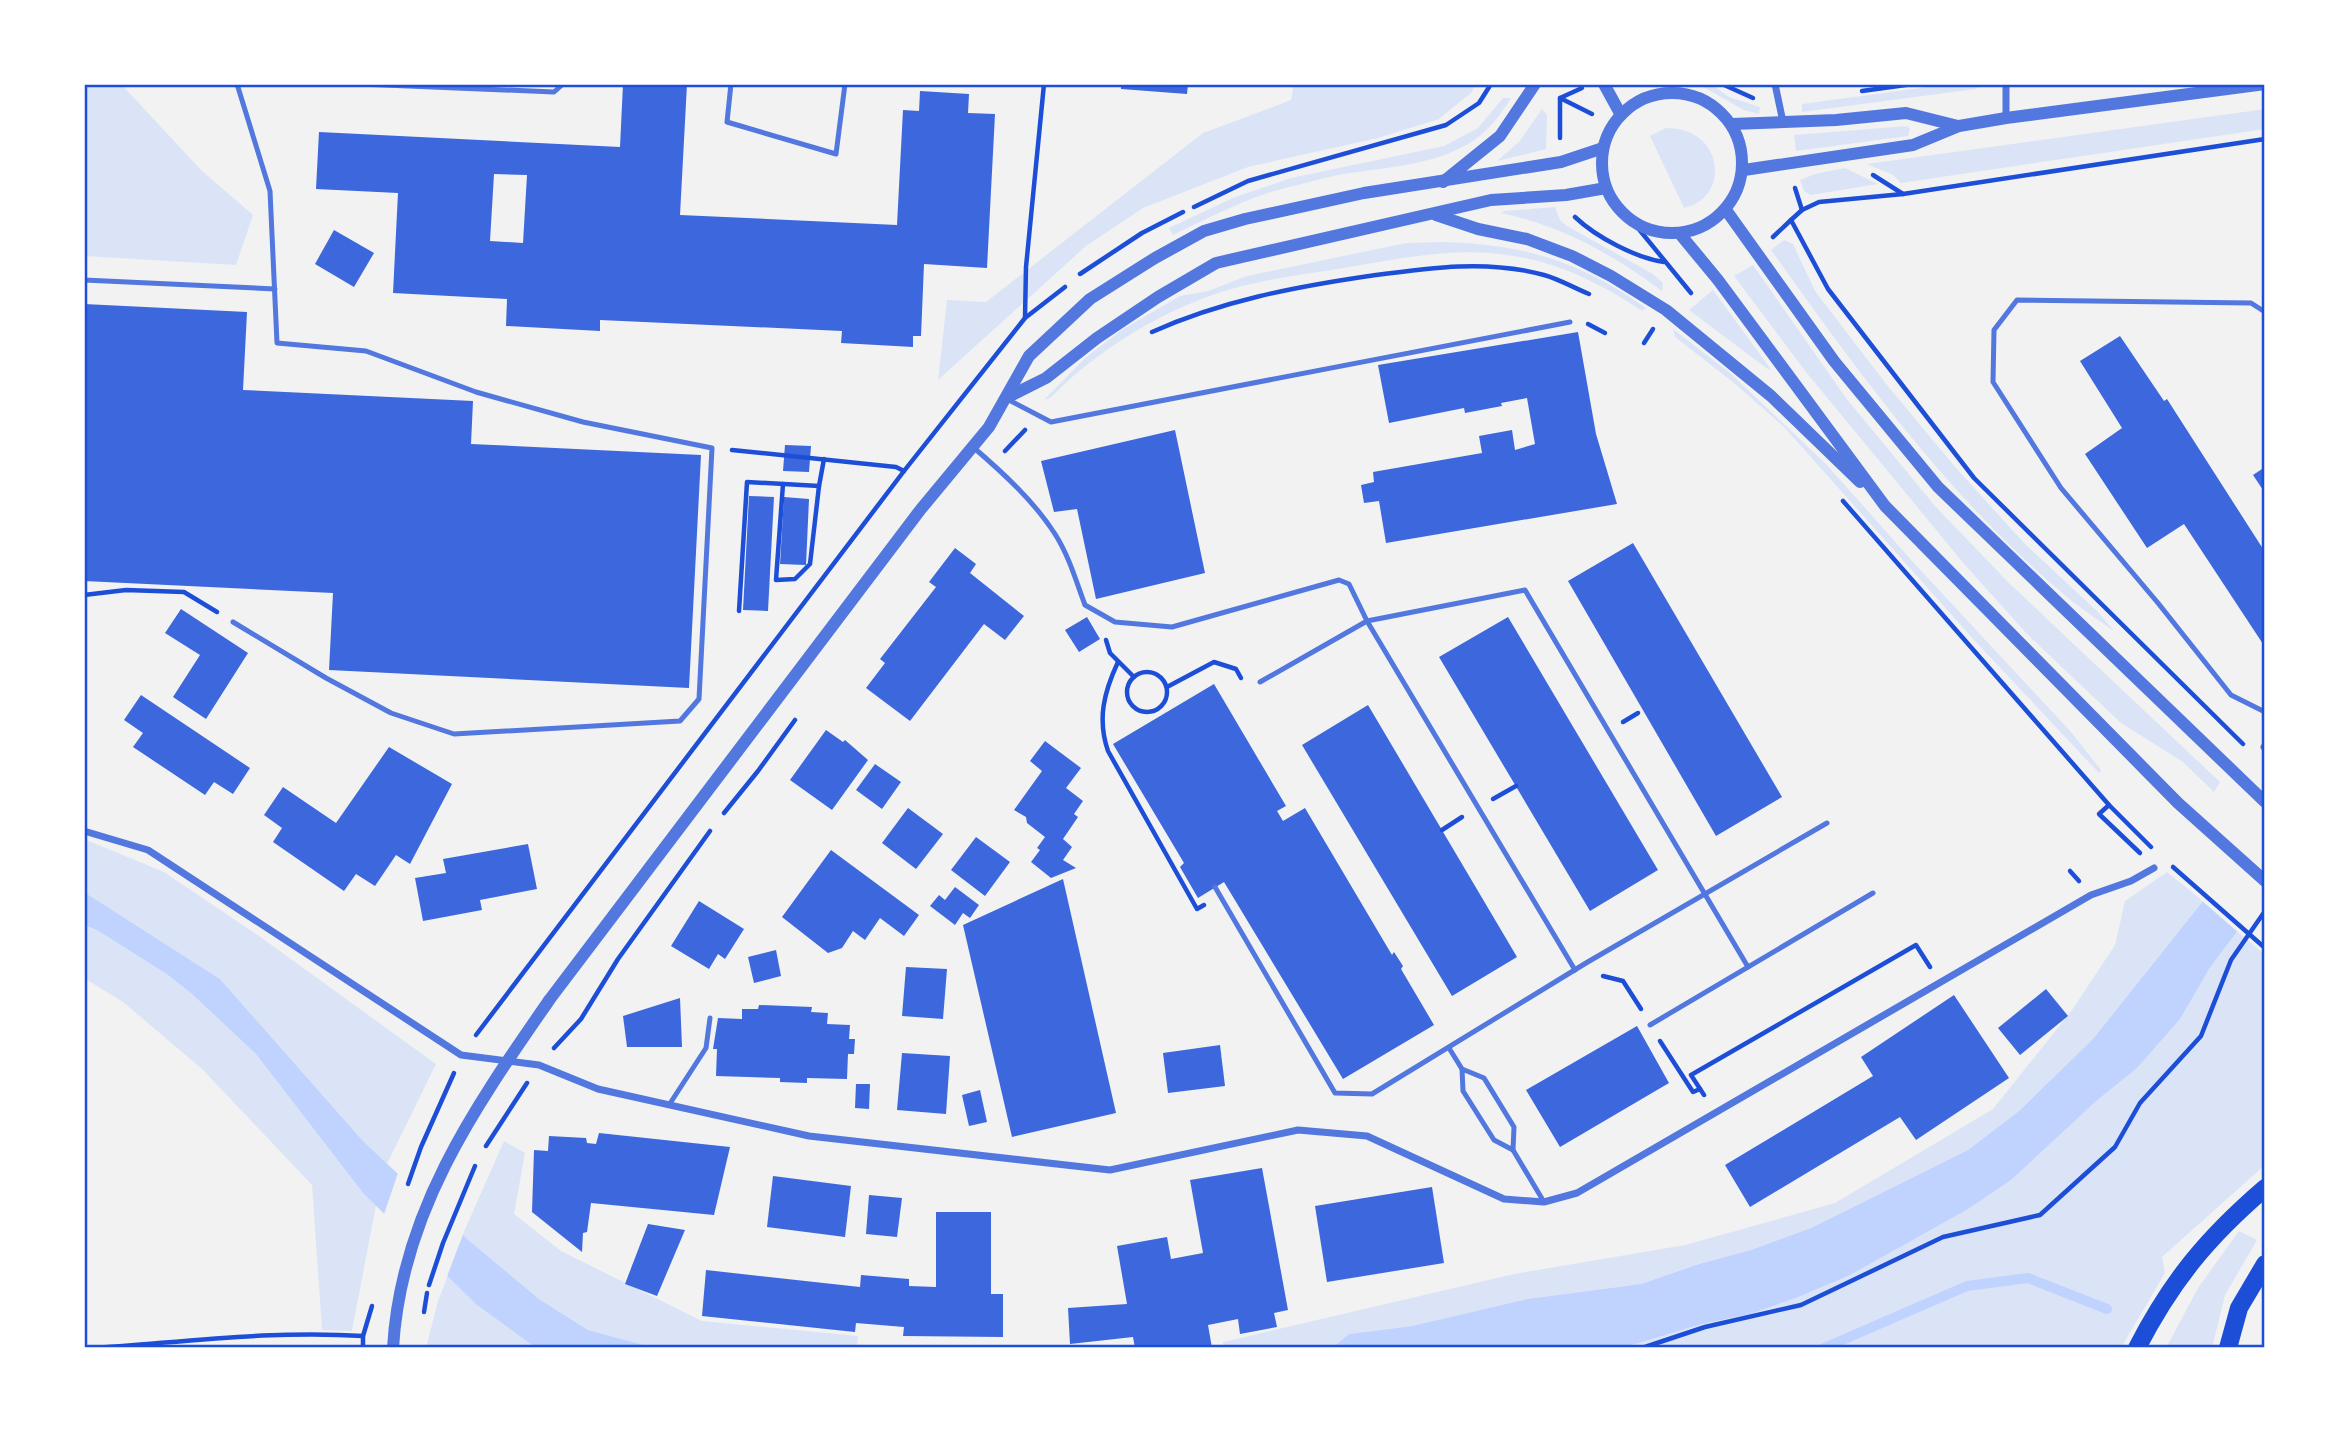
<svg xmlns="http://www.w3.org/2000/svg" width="2349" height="1432" viewBox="0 0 2349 1432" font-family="Inter,sans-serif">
<rect width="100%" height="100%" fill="#f2f2f2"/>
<g fill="#dbe4f7">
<path d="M84 84H121L201 170 253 215 236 265 84 256Z"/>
<path d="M1294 84H1475L1472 92 1439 119 1378 138 1248 167 1143 208 1086 246 938 380 947 300 986 302 1203 133 1291 100Z"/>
<path d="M1698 84H1711L1729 97 1760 107 1759 114 1744 110Z"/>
<path d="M1950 84 1981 85 1976 89 1802 112V104Z"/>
<path d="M1503 98H1511C1503 111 1493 125 1481 135 1443 166 1384 167 1338 175 1316 180 1293 186 1271 192 1237 203 1206 219 1173 235L1169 228 1235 197 1291 178 1444 146 1478 128Z"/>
<path d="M1542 109 1547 115 1546 149 1497 161 1519 142Z"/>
<path d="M2265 109V129L1901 183 1893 175 1867 164Z"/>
<path d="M1907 126 1910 129 1908 136 1796 151 1794 135Z"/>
<path d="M1666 128C1723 127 1732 197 1684 208L1650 136Z"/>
<path d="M1845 168 1878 184 1811 195 1804 191 1800 180 1815 174Z"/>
<path d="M1555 207 1560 220 1567 226 1653 274 1663 283 1662 291C1610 253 1564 227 1501 213L1504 211Z"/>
<path d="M1784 240 1793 244 1815 291 1887 385 1956 468 2025 544 2099 613 2114 631C2099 620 2082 610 2067 597 1950 500 1859 373 1771 250Z"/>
<path d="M1443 242C1522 244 1581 261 1646 308L1642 311C1602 284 1556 261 1507 255 1451 247 1398 259 1344 268 1316 273 1288 276 1260 282 1181 298 1106 342 1050 398L1044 400 1085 358 1123 329 1180 296 1208 291 1247 276 1406 243Z"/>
<path d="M1753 265 1846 398 1935 506 2009 583 2220 782 2214 792 2183 762 2121 723 2028 635 1965 565 1806 372 1734 276Z"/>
<path d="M1713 290 1770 368 1769 370 1689 310Z"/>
<path d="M1673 329 1729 372 1826 464 1913 562 2071 732 2101 770 2099 773 1974 640 1784 427 1734 383 1675 337Z"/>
<path d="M84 839 164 872 259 936 436 1064 387 1164 363 1141 220 979 84 892Z"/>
<path d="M2167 872 2203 901 2093 1039 2019 1111 1968 1150 1811 1228 1751 1250 1699 1264 1641 1284 1527 1299 1412 1326 1349 1334 1332 1348H1223V1342L1514 1274 1685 1245 1835 1203 1993 1109 2072 1010 2115 945 2125 901Z"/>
<path d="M84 925 97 930 168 975 192 994 256 1054 363 1193 376 1205 352 1331 322 1330 312 1185 202 1069 123 1002 84 978Z"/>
<path d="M2237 931 2265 955V1165L2162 1257 2165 1273 2121 1348H1622L1702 1324 1750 1314 2095 1102 2136 1069Z"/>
<path d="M504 1141 525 1153 514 1214 561 1251 702 1321 858 1336 857 1348H655L588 1330 539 1299 462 1236Z"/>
<path d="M2239 1231 2257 1240 2225 1295 2212 1348H2166L2198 1288Z"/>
<path d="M448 1275 477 1305 536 1348H426L438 1301Z"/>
</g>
<g fill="#bfd3fe">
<path d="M84 892 220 979 363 1141 467 1239 539 1299 588 1330 655 1348H536L477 1305 363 1193 256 1054 192 994 168 975 97 930 84 925Z"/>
<path d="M2265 894 2209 969 2180 1019 2136 1069 2095 1102 2011 1180 1968 1209 1850 1275 1798 1297 1750 1314 1702 1324 1622 1348H1332L1349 1334 1412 1326 1527 1299 1641 1284 1699 1264 1751 1250 1811 1228 1968 1150 2019 1111 2093 1039 2203 901Z"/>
</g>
<g fill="#f2f2f2">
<path d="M2265 813V900L2240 934 2200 899Z"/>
<path d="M399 1170 464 1232 446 1279 383 1217Z"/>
</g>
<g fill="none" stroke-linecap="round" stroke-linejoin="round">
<path stroke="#bfd3fe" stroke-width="10" d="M1824 1348 1967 1286 2028 1278 2107 1309"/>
</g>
<g fill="#3d67dc" fill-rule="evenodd">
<path d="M623 84H687L680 215 897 225 903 110 919 111 920 91 969 94 968 113 995 114 987 268 924 264 921 336H913V347L841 343 842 331 600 320V331L506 326 507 299 393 293 398 193 316 189 319 132 620 147ZM494 174 527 175 523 243 490 241Z"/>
<path d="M1121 84H1188L1187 94 1121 89Z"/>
<path d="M334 230 374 253 354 287 315 264Z"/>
<path d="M84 304 247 312 243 390 473 401 471 444 701 455 689 688 329 670 333 593 84 581Z"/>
<path d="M1578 332 1596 434 1617 504 1386 543 1379 501 1364 503 1361 485 1374 482 1373 472 1482 453 1479 436 1512 430 1515 450 1535 444 1527 398 1501 403 1502 406 1465 413 1464 408 1389 423 1378 365Z"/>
<path d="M2120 336 2164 401 2167 399 2265 552V643L2263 644 2184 524 2147 548 2085 454 2122 428 2080 361Z"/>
<path d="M1175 430 1205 573 1096 599 1077 509 1054 512 1041 461Z"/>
<path d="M785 445 811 446 809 472 783 471Z"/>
<path d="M2265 467V493L2253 475Z"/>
<path d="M749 496 774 497 768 611 743 610Z"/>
<path d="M784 497 809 499 806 565 780 564Z"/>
<path d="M1633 543 1782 797 1716 836 1568 581Z"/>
<path d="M955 548 976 564 970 573 1024 616 1005 640 984 624 910 721 866 688 885 663 880 659 936 587 929 582Z"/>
<path d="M181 609 248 653 206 719 173 697 200 655 165 633Z"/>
<path d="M1087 617 1100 639 1079 652 1065 630Z"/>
<path d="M1508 617 1658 870 1590 911 1439 657Z"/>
<path d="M1214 684 1286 806 1277 811 1283 821 1305 808 1392 955 1394 952 1403 966 1401 969 1434 1025 1343 1079 1224 882 1198 898 1180 867 1184 863 1113 744Z"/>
<path d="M141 695 250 768 233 794 214 782 205 795 133 747 143 733 124 720Z"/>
<path d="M1368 705 1517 957 1452 996 1302 745Z"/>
<path d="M826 730 843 742 845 740 868 760 832 810 790 780Z"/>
<path d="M1045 741 1081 768 1066 788 1083 801 1074 814 1078 817 1063 839 1072 847 1063 860 1076 868 1051 878 1031 862 1040 850 1037 848 1045 837 1027 823 1026 817 1014 810 1042 771 1030 761Z"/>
<path d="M389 747 452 784 410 864 396 855 375 886 356 874 344 891 273 842 282 828 264 815 283 787 336 823Z"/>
<path d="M875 764 901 782 882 809 856 790Z"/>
<path d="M908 808 943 834 916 869 882 843Z"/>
<path d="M976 837 1010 862 985 896 951 870Z"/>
<path d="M528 844 537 889 480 900 482 910 423 921 415 878 446 873 443 859Z"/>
<path d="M831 850 919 915 904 936 880 918 865 940 853 931 842 948 828 953 782 917Z"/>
<path d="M1063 879 1116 1113 1012 1137 963 925Z"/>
<path d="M955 887 979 905 970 918 963 913 955 925 930 906 939 895 945 900Z"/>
<path d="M699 901 744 929 725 959 718 954 709 969 671 946Z"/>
<path d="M776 950 781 976 754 983 748 957Z"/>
<path d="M906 967 947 969 943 1019 902 1016Z"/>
<path d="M2046 989 2068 1016 2020 1055 1998 1028Z"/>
<path d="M1954 995 2009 1078 1916 1140 1900 1117 1750 1207 1725 1165 1873 1076 1861 1057Z"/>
<path d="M680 998 682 1047H627L623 1016Z"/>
<path d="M759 1005 812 1007 811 1012 828 1013 827 1024 850 1025 849 1039H855L854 1054H848L847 1079 807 1078V1083L780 1082V1078L716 1076 717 1049H713L718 1018 742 1019V1009H758Z"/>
<path d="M1637 1026 1669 1083 1560 1147 1526 1090Z"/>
<path d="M1220 1045 1225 1086 1168 1093 1163 1053Z"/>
<path d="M902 1053 950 1056 946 1114 897 1110Z"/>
<path d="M856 1084H870L869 1109 855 1108Z"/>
<path d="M980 1090 987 1122 969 1126 962 1095Z"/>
<path d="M599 1133 730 1147 714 1215 591 1203 587 1232 583 1233 582 1252 532 1212 534 1150 548 1151 549 1136 586 1138 587 1143 596 1144Z"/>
<path d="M1262 1168 1288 1310 1274 1313 1277 1327 1240 1334 1238 1319 1208 1325 1212 1348H1135L1133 1337 1070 1344 1068 1308 1127 1304 1117 1246 1167 1237 1171 1259 1203 1253 1190 1180Z"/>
<path d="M773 1176 851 1186 845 1237 767 1227Z"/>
<path d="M1432 1187 1444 1263 1327 1282 1315 1206Z"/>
<path d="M869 1195 902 1198 897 1237 866 1234Z"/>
<path d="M936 1212H991V1294H1003V1337L903 1336 904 1327 856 1323 855 1332 702 1316 706 1270 860 1287 861 1275 909 1279V1286L936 1287Z"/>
<path d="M648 1224 685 1230 657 1296 625 1284Z"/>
</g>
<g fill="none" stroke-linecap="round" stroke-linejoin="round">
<g stroke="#1d4ed8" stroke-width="4.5">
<path d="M1722 84 1753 98"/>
<path d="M1862 91 1913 84"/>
<path d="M1560 98 1592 114"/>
<path d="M1560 138V98L1582 88"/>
<path d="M1873 175 1903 194"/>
<path d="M1795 188 1802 210"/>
<path d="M1194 207 1248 181 1446 125 1479 103 1491 84"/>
<path d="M1575 217C1596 237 1636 258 1664 262"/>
<path d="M1633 222 1691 293"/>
<path d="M1773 237 1791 220"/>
<path d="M1080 274 1142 233 1183 212"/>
<path d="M1025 317 1026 267 1044 84"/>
<path d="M1588 324 1605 333"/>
<path d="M1152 332C1221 301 1294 287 1369 276 1427 268 1487 259 1544 275 1559 279 1574 288 1589 294"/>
<path d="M1644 343 1653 329"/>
<path d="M732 450 896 467 904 471"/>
<path d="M1005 451 1025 430"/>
<path d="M783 484 776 580 795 579 810 564 819 486"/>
<path d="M1843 501 2109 805 2151 847"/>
<path d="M84 595 126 590 184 592 217 612"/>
<path d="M739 611 747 482 819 486 824 459"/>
<path d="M1106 640 1110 653 1134 677"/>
<path d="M1118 662C1104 692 1097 719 1108 751L1197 909 1204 905"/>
<circle cx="1147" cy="692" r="20"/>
<path d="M1167 687 1214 662 1236 669 1241 678"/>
<path d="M1623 722 1638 713"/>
<path d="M2243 744 1974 478 1828 289 1791 220 1802 210 1819 202 1903 194 2265 139"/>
<path d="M1493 799 1516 786"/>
<path d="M2109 805 2099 814 2140 853"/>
<path d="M724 813 758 771 795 720"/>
<path d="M1442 830 1462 817"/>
<path d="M2173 867 2265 948"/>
<path d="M2070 871 2079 881"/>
<path d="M1603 976 1623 981 1641 1009"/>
<path d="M476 1035 904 471 1025 318 1065 287"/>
<path d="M1660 1041 1693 1092 1700 1089"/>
<path d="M554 1048 581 1019 618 959 710 831"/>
<path d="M1704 1095 1691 1075 1916 945 1930 967"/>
<path d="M486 1146 527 1083"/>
<path d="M408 1184 421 1147 454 1073"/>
<path d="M429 1285 443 1243 475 1166"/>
<path d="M424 1312 427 1293"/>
<path d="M95 1348C184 1342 274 1330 363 1336"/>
<path d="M363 1348V1336L372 1306"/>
<path d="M1642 1348 1705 1327 1801 1305 1943 1237 2040 1215 2115 1147 2140 1103 2201 1036 2231 960 2265 911"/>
</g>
<g stroke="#5277de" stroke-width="5">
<path d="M360 84 554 92 563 84"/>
<path d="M731 84 727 122 836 154 845 84"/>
<path d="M84 280 275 289"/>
<path d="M2265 312 2251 303 2017 300 1994 330 1993 382 2061 488 2158 603 2231 695 2265 712"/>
<path d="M1007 399 1051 422 1570 322"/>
<path d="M973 447C1002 472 1034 501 1055 534 1069 556 1076 581 1085 605L1115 622 1172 627 1339 580 1349 584 1367 621 1575 970"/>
<path d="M233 622 326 678 391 713 454 734 680 721 699 699 712 448 583 422 476 392 366 351 277 343 270 191 237 84"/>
<path d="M1260 682 1367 621 1525 590 1748 967"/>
<path d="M1215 887 1335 1093 1372 1094 1586 963 1827 823"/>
<path d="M1650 1025 1873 893"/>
<path d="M1449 1048 1462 1069"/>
<path d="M1462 1069 1484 1078 1514 1127 1513 1150 1494 1140 1463 1091Z"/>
<path d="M669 1105 706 1048 710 1018"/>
<path d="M1513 1150 1544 1202"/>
</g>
<g stroke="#5277de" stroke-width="7">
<path d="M1775 84 1783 122"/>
<path d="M2006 84V118"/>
<path d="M2264 747 2265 746"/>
<path d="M84 831 148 850 461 1055 539 1065 598 1089 809 1136 1110 1170 1298 1130 1367 1136 1504 1199 1544 1202 1577 1193 2091 895 2131 881 2154 868"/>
</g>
<g stroke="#5277de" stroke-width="12">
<path d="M1604 84 1621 115"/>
<circle cx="1672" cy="163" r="70"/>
<path d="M1732 124 1836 120 1906 113 1958 126"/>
<path d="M1744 170 1913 145 1959 126 2006 118 2265 84"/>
<path d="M1443 182 1500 136 1535 84"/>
<path d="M1726 210 1834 361 1938 487 2265 802"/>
<path d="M1436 215 1478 229 1527 239 1572 256 1611 276 1666 310 1771 396 1860 482"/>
<path d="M1680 234 1718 280 1885 506 2178 803 2265 881"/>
<path d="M1006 398 1046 378 1097 338 1158 297 1216 263 1491 200 1566 195 1606 188"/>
<path d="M393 1348C401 1212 475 1107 550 999L921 509 989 427 1029 356 1090 299 1155 258 1204 231 1245 219 1364 193 1561 162 1603 148"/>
</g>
<g stroke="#1d4ed8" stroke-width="18">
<path d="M2137 1348C2172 1280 2208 1237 2265 1188"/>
<path d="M2228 1348 2239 1308 2265 1264"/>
</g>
</g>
<rect width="2349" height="1432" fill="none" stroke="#ffffff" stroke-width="172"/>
<rect x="86" y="86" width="2177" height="1260" fill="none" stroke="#1d4ed8" stroke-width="2.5"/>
</svg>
